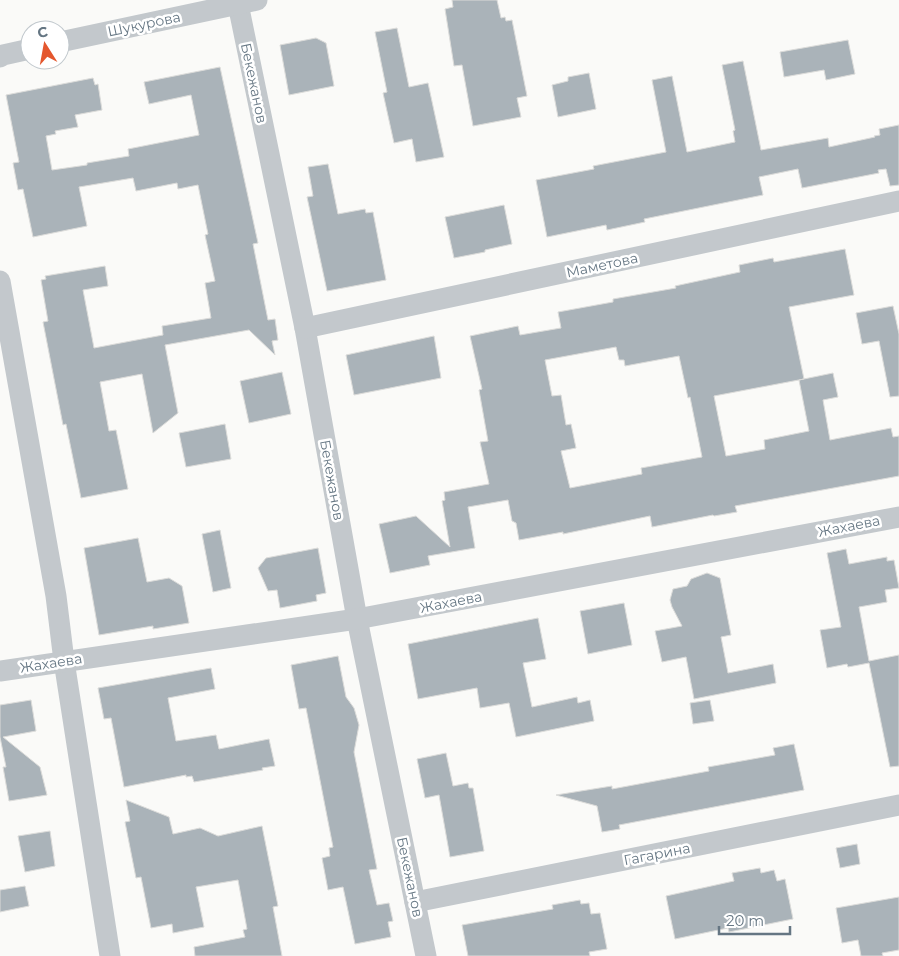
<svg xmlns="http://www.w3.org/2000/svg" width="899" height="956" viewBox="0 0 899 956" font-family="Montserrat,sans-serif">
<rect width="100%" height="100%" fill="#fafaf8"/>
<g fill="#aab3b9" stroke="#dcdcda" fill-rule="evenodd">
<path d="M452 0H497L501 18 505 17 506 21 512 20 527 96 517 98 521 117 473 126 462 65 454 66 445 9 453 7Z"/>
<path d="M397 28 409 87 428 83 444 157 416 162 412 139 394 143 383 93 387 92 375 32Z"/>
<path d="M316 38 326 43 334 86 289 95 280 45Z"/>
<path d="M848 40 855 74 826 80 824 70 784 77 780 52Z"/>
<path d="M743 61 761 150 828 138 829 147 875 137 874 136 880 135 879 129 899 125V185L890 186 886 169 878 170 879 173 802 188 798 169 759 177 763 195 644 219 645 222 607 230 606 225 547 237 536 180 594 169 593 166 666 152 652 80 672 76 687 152 735 142 733 131 735 130 722 65Z"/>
<path d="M220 67 258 243 253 244 268 320 275 319 278 340 272 341 275 355 249 330 165 345 178 413 153 433 142 374 100 382 109 431 116 430 128 489 81 498 66 424 63 425 43 322 48 321 41 280 46 279 45 276 105 266 108 286 83 290 94 348 163 335 162 326 211 318 205 283 215 281 205 235 208 234 198 185 178 189 177 183 136 191 133 178 79 187 87 226 33 237 23 189 18 190 13 163 19 162 6 95 93 78 95 85 98 84 102 110 75 115 78 127 55 131 56 134 46 136 52 170 87 165V163L129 156 128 149 199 135 191 95 149 104 144 82Z"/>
<path d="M589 73 596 109 558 117 552 85 568 81V77Z"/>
<path d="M328 164 338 214 365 209 366 213 373 212 386 280 327 291 307 197 313 196 308 167Z"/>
<path d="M504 205 512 244 485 250V252L454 258 445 217Z"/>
<path d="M845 249 854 295 789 307 804 379 714 396 726 456 765 449 764 440 809 431 799 380 833 373 838 397 823 400 830 440 891 428 893 437 899 436V476L735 506 737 512 714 516 713 515 652 527 650 516 563 534V532L519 540 516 523 512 521 508 500 468 507 475 548 428 556 430 565 390 573 379 524 416 516 450 547 442 501 445 500 444 492 489 484 480 442 488 441 479 390 482 389 470 336 518 326 520 335 561 328 558 312 613 302V299L676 288 675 286 740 272 739 265 773 258 774 262ZM616 347 619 360H624L625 366 679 356 688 398 690 397 702 457 641 468 642 474 570 488 561 451 576 448 571 424 566 425 561 395 552 396 545 360Z"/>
<path d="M893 306 899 334V396L890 397 879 341 862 344 856 313Z"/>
<path d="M434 336 441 378 354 395 346 355Z"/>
<path d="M282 372 291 414 249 423 240 381Z"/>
<path d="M225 424 231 459 186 467 179 433Z"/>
<path d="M220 530 231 588 213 592 202 534Z"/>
<path d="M138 538 147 582 169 578 182 586 189 623 153 629V626L99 635 84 548Z"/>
<path d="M318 548 326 593 316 595 317 601 280 608 277 590 268 591 258 568 266 558Z"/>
<path d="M846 549 849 564 887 557V561L894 560 899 588 885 590 887 602 859 607 869 661 899 655V766L890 767 869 663 848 667 847 664 827 668 820 630 841 627 827 553Z"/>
<path d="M707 573 720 578 731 635 721 637 728 673 773 664 776 683 694 699 686 657 662 662 655 631 682 626 672 607 670 600 673 589 687 586 691 579Z"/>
<path d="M624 603 632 645 588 654 580 611Z"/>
<path d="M538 618 546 659 523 663 532 707 577 697 578 703 590 700 594 721 516 737 509 703 480 708 477 688 418 699 408 644Z"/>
<path d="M338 656 346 697 354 708 359 725 354 752 377 869 369 870 377 905 389 903 393 921 388 922 391 937 355 944 343 887 328 890 322 858 330 856 329 848 333 847 306 708 299 709 291 665Z"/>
<path d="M211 668 215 689 168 698 176 741 216 735 219 749 269 739 275 766 262 768 263 770 194 782 192 776 186 777V775L124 787 111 718 104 719 98 688Z"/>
<path d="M31 700 36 731 3 737 40 767 47 795 9 801 3 767H6L0 737V705Z"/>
<path d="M710 700 714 721 693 724 690 703Z"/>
<path d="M794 744 804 790 619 825 620 829 602 832 597 806 556 795 612 786V789L709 771 708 767 775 755 773 748Z"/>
<path d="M446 753 453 786 468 783 469 788H473L484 851 450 857 439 795 425 798 417 759Z"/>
<path d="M126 800 169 817 173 834 200 828 218 836 262 826 278 906 273 907 282 956H195L194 947 245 937 243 930 247 929 238 880 196 887 204 927 173 933 172 924 151 928 141 877 136 878 125 822 130 821Z"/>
<path d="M50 831 55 866 25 872 18 836Z"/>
<path d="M857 844 860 864 840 868 836 848Z"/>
<path d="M760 868 761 873 774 870 777 881 785 879 793 919 729 932 728 928 675 939 666 896 734 881 732 873Z"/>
<path d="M25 886 29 906 0 912V890Z"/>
<path d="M899 897V950L882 953 883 956H861L858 940 842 943 836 908Z"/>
<path d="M580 900 581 904 589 903 591 914 600 913 607 949 589 952 590 956H468L462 925 553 909 552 905Z"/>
</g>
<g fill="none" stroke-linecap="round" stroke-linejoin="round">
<g stroke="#c3c8cc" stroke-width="21">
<path d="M238 4 305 328 357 619 426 956"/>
<path d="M60 42 257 0"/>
<path d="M0 57 3 55 30 49"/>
<path d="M0 281 56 596 64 661 110 956"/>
<path d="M305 328 899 201"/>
<path d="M0 671 357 619 899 517"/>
<path d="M415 902 899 805"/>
</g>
</g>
<g text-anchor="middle" stroke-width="5" stroke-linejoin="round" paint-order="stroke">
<g font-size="14" fill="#657683" stroke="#fff">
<text transform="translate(144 24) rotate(-12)" y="5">Шукурова</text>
<text transform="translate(254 83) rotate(78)" y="5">Бекежанов</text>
<text transform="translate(602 265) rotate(-12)" y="5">Маметова</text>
<text transform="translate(332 480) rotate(80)" y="5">Бекежанов</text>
<text transform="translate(849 526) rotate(-11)" y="5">Жахаева</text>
<text transform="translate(451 602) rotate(-11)" y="5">Жахаева</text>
<text transform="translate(51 663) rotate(-9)" y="5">Жахаева</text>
<text transform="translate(657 854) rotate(-11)" y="5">Гагарина</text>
<text transform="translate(410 877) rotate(78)" y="5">Бекежанов</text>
</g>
</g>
<g transform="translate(45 45) rotate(349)"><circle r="24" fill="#ffffff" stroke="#c1c8cd"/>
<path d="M0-4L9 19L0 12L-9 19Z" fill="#e4572e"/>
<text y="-8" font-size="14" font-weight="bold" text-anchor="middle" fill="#657683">С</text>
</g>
<path d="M719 926v8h71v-8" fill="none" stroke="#657683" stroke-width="2.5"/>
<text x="726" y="926" font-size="15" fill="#657683" stroke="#ffffff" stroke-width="4" paint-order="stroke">20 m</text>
</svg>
